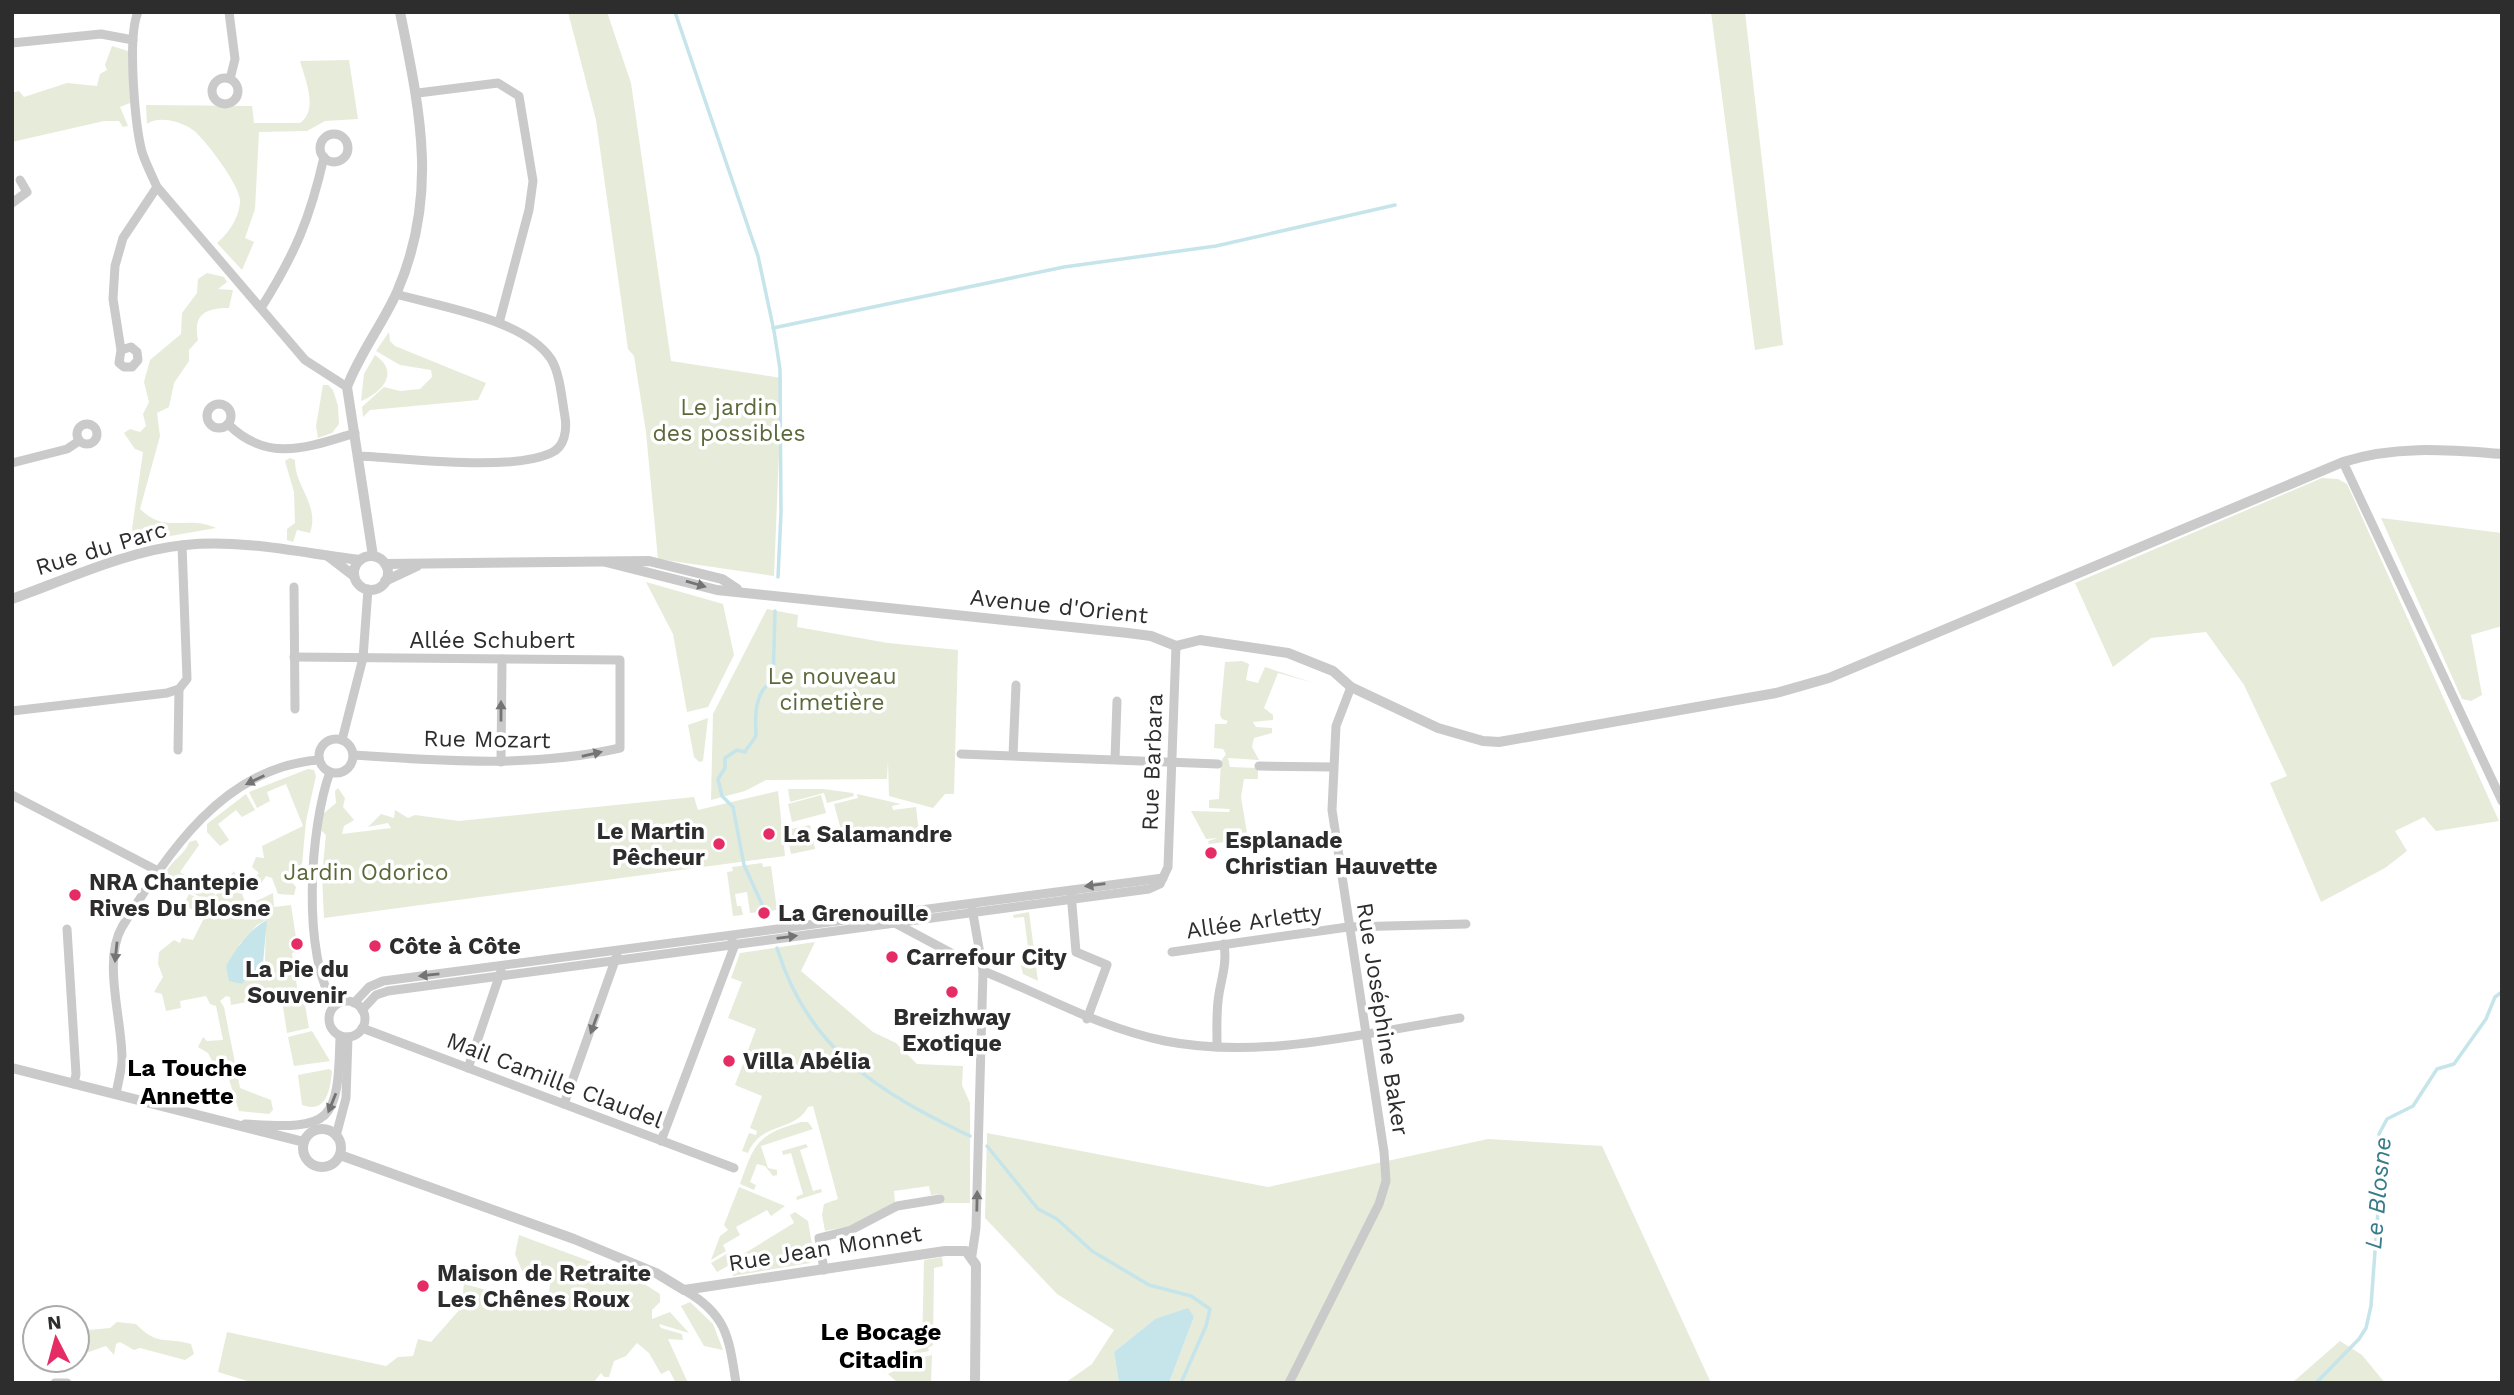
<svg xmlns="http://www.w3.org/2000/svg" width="2514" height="1395" viewBox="0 0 2514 1395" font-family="'Work Sans',sans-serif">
<rect width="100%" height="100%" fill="#fff"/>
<g fill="#e7ebda" fill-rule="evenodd">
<path d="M568 12H607L631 83 671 361 782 378 774 576 658 559 646 432 634 356 628 349 596 120Z"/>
<path d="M1711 12H1745L1783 345 1755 350Z"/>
<path d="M112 46 128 51 130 103 120 107 128 126 123 127 119 121H104L12 142V93L19 91 24 97 67 83 97 86 100 74 107 70 105 65Z"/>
<path d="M349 60 358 119 325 121 307 131 259 132 255 209 245 238 254 242 242 270 217 243C228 234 239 218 240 202 242 188 205 139 193 130 182 122 159 115 147 124L146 105 252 106 254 123H300C319 110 305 79 300 61Z"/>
<path d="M207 273 224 277 227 282 218 289 233 290 229 308C204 308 193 315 198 340L189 350V361L174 383 169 407 157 413 160 436 140 509C166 535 187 514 216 528L136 542 132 529 143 452 135 449 124 433 130 429 140 432 146 426 143 414 149 402 144 382 150 360 181 334 182 313 197 293 198 279Z"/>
<path d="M389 332 390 341 395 346 486 383 478 400 370 410 363 417 362 407 384 387 400 391 420 389 432 377 431 370 400 365 376 351Z"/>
<path d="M375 355C400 372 383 392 361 401L364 374Z"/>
<path d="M323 385H328L333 390 338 406 339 424 332 433 318 438 316 426Z"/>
<path d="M290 458 295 460C294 486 320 504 310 533L297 530 293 542 287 540V529L295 523 294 492 285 461Z"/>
<path d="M2322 478 2338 479 2347 484 2499 821 2436 831 2424 817 2395 831 2407 851 2385 868 2321 902 2270 783 2287 776 2244 685 2206 632 2151 638 2113 667 2075 583Z"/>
<path d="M2381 518 2502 533V626L2471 635 2482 695 2471 701 2462 699Z"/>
<path d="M646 582 723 604 734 655 708 707 687 712 673 634Z"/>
<path d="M767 609 798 615 797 627 888 643 958 650 954 794H945L933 808 889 796 888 761 887 779 766 780 745 791 711 800 713 714Z"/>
<path d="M1242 661 1249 664 1246 680 1258 683 1265 667 1314 683 1278 673 1264 708 1273 715V720L1253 722 1256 727 1272 728V733L1254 738 1252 747 1259 760 1228 758 1230 767 1258 768V779H1244L1241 797 1248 839 1235 841V848L1228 850 1227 839 1225 842 1209 844 1208 841 1218 838 1206 839 1191 811 1229 812 1230 809 1209 808V800L1219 799 1221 761 1226 754 1223 749 1214 748 1215 724H1226L1228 721 1222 719 1220 715 1225 662Z"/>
<path d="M708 718 703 761 699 762 694 757 688 725Z"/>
<path d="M308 769 314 770 316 776 306 821 301 875 290 880 296 887 294 895 278 894 272 878 266 876 254 894 250 884 259 873 252 867 256 857 264 858 262 846 303 826 286 784 267 792 270 801 257 808 249 792Z"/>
<path d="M338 788 345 798 343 807 354 820 344 826 342 834 391 828 388 823 368 827 381 814 394 818 395 810 408 818 415 815 459 821 694 797 698 810 778 791 785 856 324 918 322 875 326 835 321 830 323 814 336 803 335 791Z"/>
<path d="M788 789H823L853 793 854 796 827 803 824 793 790 802Z"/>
<path d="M246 794 255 810 242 817 236 810 218 824 229 840 220 846 207 832V824Z"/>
<path d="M857 794 901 804 892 806 893 810 916 807 919 833 896 836 895 832 865 839 864 836 844 841 834 804 858 798Z"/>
<path d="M821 795 826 813 792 822 788 804Z"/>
<path d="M810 825 815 849 791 854 786 830Z"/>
<path d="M196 840 199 845 180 872 188 878 182 886 165 875C170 861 185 855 189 842Z"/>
<path d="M762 863 763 867 771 866 777 910 750 913 747 892 735 894 737 906H741L743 915 733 916 727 872 733 871 732 867Z"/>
<path d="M234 871 245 902C222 916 206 901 186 888L192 880 216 895Z"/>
<path d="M273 893 274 907 291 905 298 951 292 953 299 1000 305 1005 309 1028 287 1033 282 1000 285 995 280 992 260 995 259 988 242 992 250 991 252 1001 231 1005 230 997 226 996 220 1001 224 1007 240 1088 271 1100 273 1110 269 1114 239 1111 227 1073 216 1069 208 1053 198 1047 203 1037 207 1041 223 1040 216 1006 210 1004 206 996 180 1001 181 1008 166 1011 162 994 154 992 163 977 158 964 159 952 174 940 180 943 182 938 193 940 204 918 184 904 189 894 230 914ZM266 920 265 962 250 974 239 945 257 925Z"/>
<path d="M1029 912 1038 981 1023 974 1021 966 1029 955 1024 917 1014 918 1013 915Z"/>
<path d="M815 942 801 971 873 1032 896 1043 917 1064 963 1066 962 1085 970 1103V1203H943L941 1194 931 1195 929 1186 894 1191 895 1203 850 1226 825 1231 822 1215 824 1204 838 1199 813 1106 808 1107C795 1132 762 1121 748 1153L742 1151 749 1133 756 1135 757 1131 750 1128 762 1096 735 1085 756 1029 728 1018 742 982 731 978 740 953Z"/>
<path d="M312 1031 330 1061 294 1066 288 1037Z"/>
<path d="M329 1069 332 1071C330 1089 327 1114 302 1105L298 1075Z"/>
<path d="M801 1122H808L813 1129 761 1146 768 1168 777 1170V1175L773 1176 765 1166 757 1164 750 1182 756 1185 754 1190 740 1184C755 1142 757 1135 801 1122Z"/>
<path d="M987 1133 1268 1187 1488 1139 1602 1146 1711 1383H1169L1194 1317 1155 1319 1114 1352 1119 1383H1065L1092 1364 1114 1330 1057 1294 985 1218Z"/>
<path d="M806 1144 808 1147 800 1150 813 1191 821 1189 822 1192 797 1200 796 1197 803 1194 791 1153 783 1155 782 1151Z"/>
<path d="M739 1187 785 1206 771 1216 767 1210 736 1227 740 1235 723 1245 726 1251 711 1260 720 1236 728 1230 724 1225Z"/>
<path d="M795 1212 808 1221 814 1256 810 1263 733 1276V1263L717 1272 711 1263 728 1253 732 1261 794 1223 790 1215Z"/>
<path d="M519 1235 635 1278 660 1294V1302L652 1310V1319L670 1312 689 1333 659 1324 661 1328 682 1334 683 1340 668 1339 688 1383H676L669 1370 661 1374 649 1353 637 1343 626 1356 614 1361 609 1377H604L601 1373 593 1383H254L218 1372 227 1332 386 1366 398 1357 413 1356 418 1339 431 1342 461 1308 464 1284 524 1300 549 1293 551 1273 537 1263 532 1273H523L515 1254Z"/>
<path d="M942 1257 943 1266 934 1268 933 1345 928 1348 929 1351 915 1354 884 1372 880 1365 922 1348 924 1260Z"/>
<path d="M690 1302 713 1324 723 1350 704 1346 681 1306Z"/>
<path d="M117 1322 136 1324C159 1347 163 1336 191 1344L194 1354 185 1360 140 1348 134 1350 120 1342 116 1344 114 1355 106 1346 77 1356V1331L110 1328Z"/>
<path d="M2340 1341 2362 1355 2385 1383H2292Z"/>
<path d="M932 1355 931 1383H898L888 1374 915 1359Z"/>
</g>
<g fill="#c5e5eb">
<path d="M267 920 262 974H250L242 984 229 981 226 966C236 949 249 929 267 920Z"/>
<path d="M1188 1308 1194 1317 1169 1383H1119L1114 1352 1155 1319Z"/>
</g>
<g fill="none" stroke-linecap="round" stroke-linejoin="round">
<g stroke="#c5e5eb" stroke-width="3.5">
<path d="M675 12 758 256 774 331 780 369 781 513 778 577"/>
<path d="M773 328 1064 267 1216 246 1395 205"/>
<path d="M765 911 744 865 733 807 722 796 718 779 725 768V758L737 750 745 752C747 747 756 739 756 734 755 718 754 691 773 681L775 611"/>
<path d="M777 948C808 1050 879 1092 970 1136"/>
<path d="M987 1146 1038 1209 1057 1219 1092 1251 1149 1285 1191 1296 1210 1309 1206 1326 1181 1383"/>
<path d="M2316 1383 2359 1339 2366 1328 2371 1306 2382 1156 2379 1134 2387 1119 2413 1106 2437 1069 2454 1064 2486 1019 2495 997 2502 992"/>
</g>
<g stroke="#cacaca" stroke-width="9">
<path d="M138 12C127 37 135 125 142 152 146 164 152 176 157 187L305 360 347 387"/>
<path d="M229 12 235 59 230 79"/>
<path d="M12 43 101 34 133 40"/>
<circle cx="225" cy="91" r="13"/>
<path d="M418 93 498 83 519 96 533 181 529 210 499 323"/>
<circle cx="334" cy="148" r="14"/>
<path d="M12 203 27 192 20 180"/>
<path d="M261 308C295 254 310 219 324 157"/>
<path d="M121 350 131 347 137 352 138 360 132 367H124L119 363 121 350 113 299 115 266 123 238 157 187"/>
<circle cx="219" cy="416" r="12"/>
<circle cx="87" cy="434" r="10"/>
<path d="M228 424C268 464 309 447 355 433"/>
<path d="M359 456C406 458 509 472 551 453 565 447 567 430 565 417 562 400 560 373 551 359 524 319 441 307 396 294"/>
<path d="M2343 462 2502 801"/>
<path d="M12 463 67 449 79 441"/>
<path d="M294 587 295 709"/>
<path d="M294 657 620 660V748C533 768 442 761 353 755"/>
<path d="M12 711 167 693 179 689 187 679 182 545"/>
<circle cx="336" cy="756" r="17"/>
<path d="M342 740 363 658 368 589"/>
<path d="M178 750 179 689"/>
<path d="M961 754 1218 764"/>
<path d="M1013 755 1016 685"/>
<path d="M1115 759 1117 701"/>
<path d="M501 762 502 659"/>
<path d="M1259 766 1332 767"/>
<path d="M330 772C310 826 301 957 335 1005"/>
<path d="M12 795 158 871"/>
<path d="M1071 893 1076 952 1107 965 1087 1019"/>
<path d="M972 908 983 971C1044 995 1100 1028 1165 1041 1261 1060 1366 1033 1460 1018"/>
<path d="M893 922 953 954 983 962"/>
<path d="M67 929 76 1074 74 1084"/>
<path d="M1172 952 1348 927 1466 924"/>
<circle cx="347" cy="1019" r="18"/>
<path d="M354 1003 369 987 383 981 1163 878"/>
<path d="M362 1010 376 995 388 991 1149 889 1160 884 1168 867 1176 646"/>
<path d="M362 1028 734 1168"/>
<path d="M1217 1045C1217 1029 1216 1011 1219 994 1222 976 1227 963 1224 944"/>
<path d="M468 1068 501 971"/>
<path d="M116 1094C118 1083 121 1072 122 1061 123 1023 102 961 122 927 168 853 223 767 319 760"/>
<path d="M564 1104 617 955"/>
<path d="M245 1124C333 1130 338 1123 340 1036"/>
<path d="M336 1136 346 1098 348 1037"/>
<path d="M661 1141 734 947 732 940"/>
<path d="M972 1255 976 1228 983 971"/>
<path d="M824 1270 819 1238 851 1230 897 1206 940 1199"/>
<path d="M684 1290C727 1314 729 1338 736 1383"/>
<path d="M55 1383H67"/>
<path d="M1289 1383 1379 1204 1386 1181 1384 1152 1332 810 1336 726 1351 687"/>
</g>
<g stroke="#cacaca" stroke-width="10">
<path d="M328 556 354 576"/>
<path d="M373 556 347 387C360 353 382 325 397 292 439 195 420 111 400 12"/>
<circle cx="371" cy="573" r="17"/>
<path d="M606 562 717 590 1128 633 1151 636 1176 646 1200 640 1288 653 1333 671 1351 687 1438 728 1483 741 1499 742 1776 693 1829 678 2343 462C2396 445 2448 450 2502 454"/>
<path d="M385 564 649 561 722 579 737 589"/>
<path d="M385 581 417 566"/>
<path d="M12 599C65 580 129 550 185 545 243 539 302 553 360 560"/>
<path d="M12 1068 304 1142"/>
<circle cx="322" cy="1148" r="19"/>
<path d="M340 1155 574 1239 656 1273 684 1290 945 1251H966L976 1265 975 1383"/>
</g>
</g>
<defs><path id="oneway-solid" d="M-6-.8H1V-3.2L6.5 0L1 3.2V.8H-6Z" transform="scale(1.75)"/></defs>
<g fill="#747474">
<use href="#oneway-solid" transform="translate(696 584) rotate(16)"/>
<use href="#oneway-solid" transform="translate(501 711) rotate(-90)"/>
<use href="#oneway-solid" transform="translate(592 754) rotate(-13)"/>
<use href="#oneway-solid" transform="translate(255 780) rotate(154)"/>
<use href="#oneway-solid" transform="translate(1095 885) rotate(173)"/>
<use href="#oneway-solid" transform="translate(787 937) rotate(-7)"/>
<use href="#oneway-solid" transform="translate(116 952) rotate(96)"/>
<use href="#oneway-solid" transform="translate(429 975) rotate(174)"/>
<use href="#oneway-solid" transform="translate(594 1024) rotate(110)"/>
<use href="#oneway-solid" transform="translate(332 1103) rotate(112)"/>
<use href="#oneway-solid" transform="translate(977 1201) rotate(-89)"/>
</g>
<g fill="#e62c65" stroke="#fff" stroke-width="2.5">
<circle cx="769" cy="834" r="7"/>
<circle cx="719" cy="844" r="7"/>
<circle cx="1211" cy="853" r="7"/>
<circle cx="75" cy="895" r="7"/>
<circle cx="764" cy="913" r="7"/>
<circle cx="297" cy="944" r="7"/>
<circle cx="375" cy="946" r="7"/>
<circle cx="892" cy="957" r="7"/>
<circle cx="952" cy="992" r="7"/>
<circle cx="729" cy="1061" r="7"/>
<circle cx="423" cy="1286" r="7"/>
</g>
<g text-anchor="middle" stroke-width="7" stroke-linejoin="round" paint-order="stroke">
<g font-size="23" fill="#5a683a" stroke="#fff">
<text x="729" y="415">Le jardin<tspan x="729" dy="26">des possibles</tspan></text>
<text x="832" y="684">Le nouveau<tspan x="832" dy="26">cimetière</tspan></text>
<text x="366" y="880">Jardin Odorico</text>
</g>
<g font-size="23" fill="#2d2d2d" stroke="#fff">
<text transform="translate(101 548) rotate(-17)" y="8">Rue du Parc</text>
<text transform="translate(1059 606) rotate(6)" y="8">Avenue d'Orient</text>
<text x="492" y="648">Allée Schubert</text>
<text transform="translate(487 739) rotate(1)" y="8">Rue Mozart</text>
<text transform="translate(1152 762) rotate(-88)" y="8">Rue Barbara</text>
<text transform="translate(1254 921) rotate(-8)" y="8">Allée Arletty</text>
<text transform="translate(1383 1019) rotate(81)" y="8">Rue Joséphine Baker</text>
<text transform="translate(555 1080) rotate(21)" y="8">Mail Camille Claudel</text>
<text transform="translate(825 1248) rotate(-9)" y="8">Rue Jean Monnet</text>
</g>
<g font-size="23" font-weight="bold" fill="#2d2d2d" stroke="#fff" text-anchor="start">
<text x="705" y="839" text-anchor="end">Le Martin<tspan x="705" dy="26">Pêcheur</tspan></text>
<text x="783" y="842">La Salamandre</text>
<text x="1225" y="848">Esplanade<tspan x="1225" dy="26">Christian Hauvette</tspan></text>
<text x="89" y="890">NRA Chantepie<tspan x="89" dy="26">Rives Du Blosne</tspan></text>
<text x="778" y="921">La Grenouille</text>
<text x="389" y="954">Côte à Côte</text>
<text x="906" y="965">Carrefour City</text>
<text x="297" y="977" text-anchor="middle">La Pie du<tspan x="297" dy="26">Souvenir</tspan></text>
<text x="952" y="1025" text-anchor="middle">Breizhway<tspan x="952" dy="26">Exotique</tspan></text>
<text x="743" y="1069">Villa Abélia</text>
<text x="437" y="1281">Maison de Retraite<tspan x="437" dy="26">Les Chênes Roux</tspan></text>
</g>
<g font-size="24" font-weight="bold" fill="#000" stroke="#fff">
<text x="187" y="1076">La Touche<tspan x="187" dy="28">Annette</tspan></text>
<text x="881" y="1340">Le Bocage<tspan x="881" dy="28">Citadin</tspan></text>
</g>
<g font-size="24" font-style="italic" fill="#397c89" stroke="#fff">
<text transform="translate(2378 1193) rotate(-85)" y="8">Le Blosne</text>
</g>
</g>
<rect width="2514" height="1395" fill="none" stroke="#2d2d2d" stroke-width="28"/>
<g transform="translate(56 1339) rotate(354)"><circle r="33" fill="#ffffff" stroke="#ababab" stroke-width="2"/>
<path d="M0-5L12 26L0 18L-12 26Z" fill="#e62c65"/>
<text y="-10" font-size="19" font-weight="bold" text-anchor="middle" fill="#2d2d2d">N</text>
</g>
</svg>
